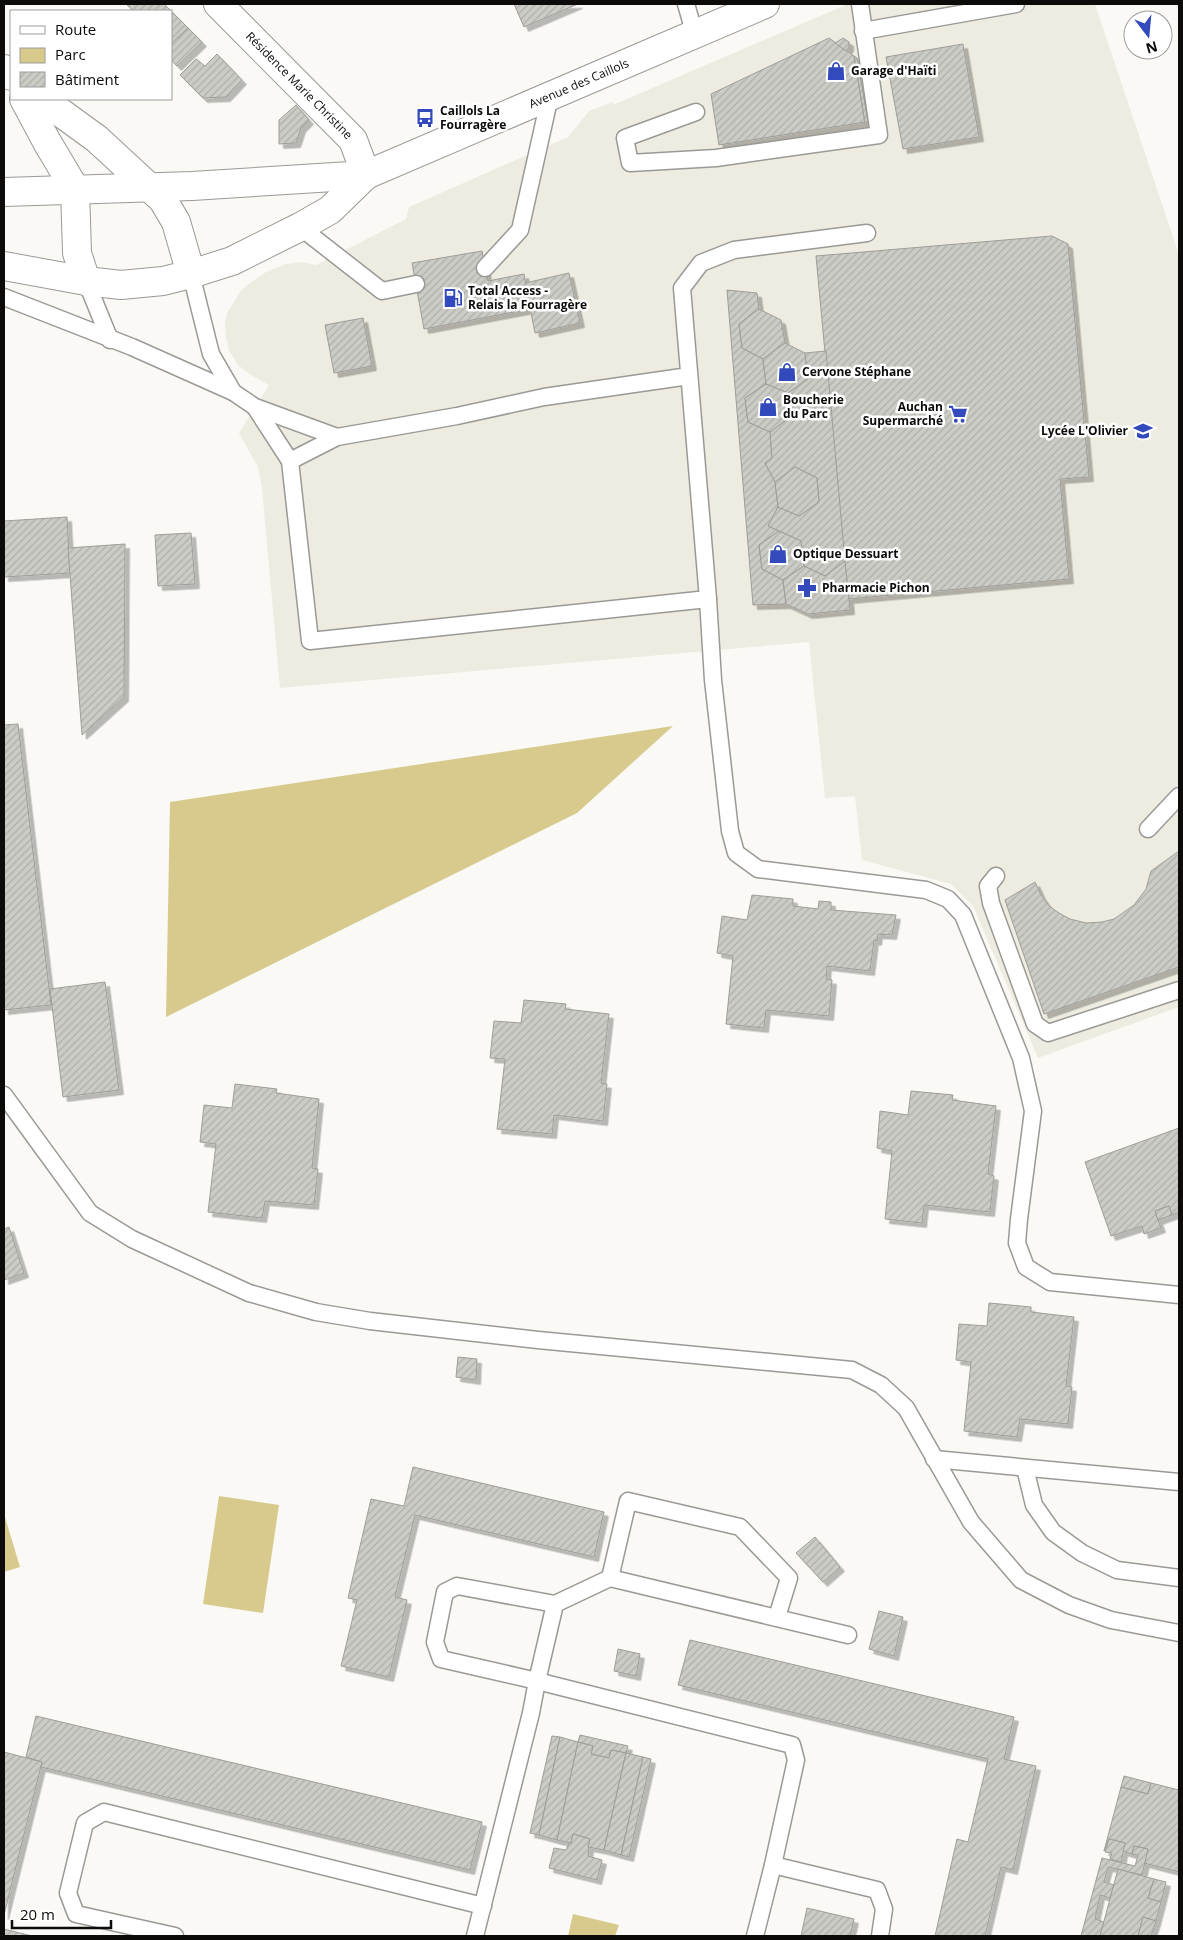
<svg xmlns="http://www.w3.org/2000/svg" width="1183" height="1940" viewBox="0 0 1183 1940" font-family="'Open Sans',sans-serif">
<defs>
<pattern id="building-hatch" width="6" height="6" patternUnits="userSpaceOnUse" patternTransform="scale(1.25)"><rect width="6" height="6" fill="#ccccc7"/><path d="M-1 1l2-2M0 6l6-6M5 7l2-2" fill="none" stroke="#aeaeaa"/></pattern>
<filter id="shadow"><feDropShadow dx="4.5" dy="4.5" stdDeviation="0" flood-color="#0004"/></filter>
</defs>
<rect width="100%" height="100%" fill="#faf9f5"/>
<path fill="#eeece0" d="M848 4H1095L1179 255V1007L1038 1058 973 906 951 884 862 860 855 796 825 798 809 642 280 688 262 488 258 467 239 433 269 385 249 374 238 365 229 351 226 337 225 323 227 313 242 289 266 272 286 264 302 262 316 265 406 219 409 207 568 137 589 111 613 102V105Z"/>
<g fill="#d7ca8c">
<path d="M673 726 577 813 166 1017 170 802Z"/>
<path d="M219 1496 279 1505 263 1613 203 1604Z"/>
<path d="M4 1514 20 1567 4 1572Z"/>
<path d="M573 1914 619 1925 615 1936H568Z"/>
</g>
<g fill="url(#building-hatch)" stroke="#9e9d99" filter="url(#shadow)">
<path d="M126 4H164L188 28 171 44V11H133Z"/>
<path d="M514 4H578L524 27Z"/>
<path d="M188 28 202 42 177 66 171 60V44Z"/>
<path d="M829 38 854 56 865 122 719 145 711 94Z"/>
<path d="M843 38 849 42V47L846 51 835 43Z"/>
<path d="M963 44 979 137 903 149 886 57Z"/>
<path d="M217 54 242 80 226 97 203 98 180 75 196 59 205 66Z"/>
<path d="M854 56 857 58 868 122H865Z"/>
<path d="M296 105 309 120 301 128 296 143 279 144V120Z"/>
<path d="M1052 236 1068 244 1089 477 1060 479 1069 579 848 599 816 256Z"/>
<path d="M482 251 488 281 524 274 530 309 424 329 412 263Z"/>
<path d="M569 273 580 323 535 333 525 283Z"/>
<path d="M727 290 757 293 759 309 739 324 742 348 763 359 766 384 745 398 748 422 770 432 772 458 765 463 775 482 778 507 768 526 779 531 759 545 762 569 783 580 786 604 753 605Z"/>
<path d="M759 309 781 320 785 343 763 359 742 348 739 324Z"/>
<path d="M363 318 372 366 334 373 325 325Z"/>
<path d="M785 343 805 353 808 379 788 393 766 384 763 359Z"/>
<path d="M826 351 845 561 825 576 804 566 801 541 768 526 778 507 799 516 819 502 817 478 795 467 775 482 765 463 772 458 770 432 790 417 788 393 808 379 805 353Z"/>
<path d="M766 384 788 393 790 417 770 432 748 422 745 398Z"/>
<path d="M795 467 817 478 819 502 799 516 778 507 775 482Z"/>
<path d="M67 517 70 573 4 577V521Z"/>
<path d="M779 531 801 541 804 566 783 580 762 569 759 545Z"/>
<path d="M191 533 195 584 158 586 155 535Z"/>
<path d="M125 544 124 697 82 735 68 548Z"/>
<path d="M845 561 850 610 808 614 786 604 783 580 804 566 825 576Z"/>
<path d="M18 724 51 1005 4 1010V725Z"/>
<path d="M1179 851V967L1044 1014 1005 900 1035 882 1041 895 1049 906 1059 913 1070 919 1086 923 1102 922 1114 919 1134 905 1146 889 1151 871Z"/>
<path d="M752 895 793 899V906L818 909 819 901 831 902V910L896 915 892 935 878 934 877 941 874 940 870 971 827 966 826 979 832 980 829 1016 766 1010 764 1028 726 1024 733 956 717 953 722 916 747 920Z"/>
<path d="M105 982 119 1090 63 1097 50 989Z"/>
<path d="M524 1000 566 1004 565 1009 609 1014 601 1083 607 1084 603 1121 554 1115 552 1134 497 1129 505 1059 490 1058 494 1021 521 1023Z"/>
<path d="M235 1084 277 1089 276 1093 319 1099 312 1168 318 1169 314 1205 265 1201 262 1218 208 1212 216 1144 200 1142 204 1105 232 1108Z"/>
<path d="M911 1091 953 1095 952 1100 996 1106 988 1174 994 1176 990 1212 924 1205 922 1223 885 1219 892 1151 877 1148 880 1111 908 1115Z"/>
<path d="M1179 1128V1212L1172 1215 1169 1206 1155 1211 1161 1228 1144 1234 1142 1226 1111 1236 1085 1162Z"/>
<path d="M1169 1206 1172 1215 1158 1220 1155 1211Z"/>
<path d="M9 1227 24 1273 4 1280V1229Z"/>
<path d="M989 1303 1031 1307V1312L1074 1317 1066 1386 1072 1387 1068 1424 1020 1419 1017 1437 964 1431 971 1362 956 1360 959 1324 987 1326Z"/>
<path d="M458 1357 477 1359 476 1380 456 1377Z"/>
<path d="M413 1467 604 1512 594 1557 415 1515 395 1597 407 1600 389 1677 341 1666 357 1600 348 1598 371 1499 404 1506Z"/>
<path d="M815 1537 840 1567 823 1582 796 1553Z"/>
<path d="M879 1611 903 1617 894 1656 869 1649Z"/>
<path d="M690 1640 1014 1717 1004 1759 1036 1766 1013 1870 1001 1867 985 1936H935L957 1839 968 1842 988 1759 678 1685Z"/>
<path d="M618 1649 640 1654 636 1676 614 1671Z"/>
<path d="M36 1716 482 1822 470 1870 41 1767 42 1762 26 1757Z"/>
<path d="M580 1735 628 1746 626 1753 611 1750 609 1758 591 1754 593 1746 578 1742Z"/>
<path d="M552 1736 560 1737 539 1835 530 1833Z"/>
<path d="M560 1737 578 1742 557 1840 539 1835Z"/>
<path d="M578 1742 593 1746 591 1754 609 1758 611 1750 626 1753 604 1850 588 1847 590 1839 573 1834 571 1843 557 1840Z"/>
<path d="M4 1752 42 1762 4 1915Z"/>
<path d="M626 1753 643 1757 621 1855 604 1850Z"/>
<path d="M643 1757 651 1759 629 1857 621 1855Z"/>
<path d="M1124 1776 1151 1783 1148 1794 1121 1787Z"/>
<path d="M1151 1783 1179 1790V1872L1144 1863 1148 1849 1134 1846 1132 1854 1122 1851 1125 1843 1109 1839 1104 1851 1121 1787 1148 1794Z"/>
<path d="M573 1834 590 1839 588 1847 589 1848 588 1856 602 1860 597 1880 549 1868 554 1848 566 1850 569 1843H571Z"/>
<path d="M1109 1839 1125 1843 1121 1862 1110 1859 1112 1853 1105 1852Z"/>
<path d="M1134 1846 1148 1849 1142 1875 1108 1867 1104 1882 1114 1885 1110 1898 1100 1895 1095 1919 1104 1922 1100 1936H1081L1102 1858 1135 1866 1138 1855 1132 1854Z"/>
<path d="M1118 1869 1154 1879 1148 1898 1161 1902 1156 1921 1143 1917 1138 1936H1140H1100Z"/>
<path d="M1154 1879 1166 1882 1161 1902 1148 1898Z"/>
<path d="M807 1908 854 1919 850 1936H801Z"/>
<path d="M1143 1917 1156 1921 1151 1936H1138Z"/>
<path d="M4 1929 32 1936H4Z"/>
</g>
<g fill="none" stroke-linecap="round" stroke-linejoin="round">
<g stroke="#9a9995" stroke-width="19">
<g id="service">
<path d="M686 4 695 35"/>
<path d="M863 31 1016 4"/>
<path d="M696 112 625 138 630 163 716 158 879 135 860 4"/>
<path d="M300 227 382 291 416 284"/>
<path d="M485 268 520 230 550 96"/>
<path d="M191 274 211 354 233 392"/>
<path d="M86 281 110 340"/>
<path d="M4 297 132 347 233 392 255 407 337 437"/>
<path d="M689 376 544 397 457 416 337 437 290 461 310 641 708 599 682 288 701 263 734 250 867 233"/>
<path d="M255 407 290 461"/>
<path d="M708 599 713 680 730 831 736 853 758 869 926 890 948 899 963 915 1021 1058 1033 1111 1019 1219 1017 1243 1026 1267 1050 1282 1179 1295"/>
<path d="M1148 829 1179 796"/>
<path d="M996 876 988 886 991 903 1035 1024 1048 1033 1179 990"/>
<path d="M4 1095 90 1213 132 1239 249 1293 316 1312 370 1321 538 1340 852 1370 881 1385 906 1408 971 1522 1021 1580 1069 1605 1111 1620 1179 1633"/>
<path d="M934 1459 1179 1482"/>
<path d="M1025 1468 1034 1505 1053 1532 1082 1553 1117 1570 1179 1578"/>
<path d="M610 1578 628 1501 740 1527 789 1578 777 1617"/>
<path d="M555 1604 457 1586 445 1592 435 1642 441 1659 537 1681 792 1745 796 1760 773 1865 755 1936"/>
<path d="M773 1865 877 1890 884 1909 880 1936"/>
<path d="M175 1936 76 1914 68 1893 85 1823 104 1812 483 1906"/>
<path d="M475 1936 531 1713 537 1681 555 1604 610 1578 848 1635"/>
</g>
</g>
<g stroke="#9a9995" stroke-width="30">
<g id="minor">
<path id="s1" d="M218 4 353 140 366 175"/>
</g>
</g>
<g stroke="#9a9995" stroke-width="30">
<g id="tertiary">
<path d="M4 69 11 76"/>
<path d="M24 99 47 142 75 189"/>
<path d="M42 99 97 139 163 200 176 222 191 274"/>
<path d="M75 189 77 253 86 281"/>
<path d="M4 192 192 186 366 175"/>
<path id="s2" d="M4 266 86 281 121 285 163 281 191 274 232 261 300 227 330 210 366 175 765 4"/>
</g>
</g>
<use href="#service" stroke="#fff" stroke-width="16"/>
<use href="#minor" stroke="#fff" stroke-width="28"/>
<use href="#tertiary" stroke="#fff" stroke-width="28"/>
</g>
<defs>
<g id="shop-bare" transform="scale(1.5)"><path d="M-5-2.5h2.3a2.7 3.5 0 0 1 5.4 0H5L5.5 6h-11ZM-1.5-2.5h3a1.5 2.3 0 0 0-3 0Z" fill="#324abb" stroke="#fff" stroke-width="2.5" paint-order="stroke"/></g>
<g id="bus-bare" transform="scale(1.5)"><path d="M-5-6H5V4H4V6H2V4H-2V6H-4V4H-5ZM-3.5-4V0h7V-4ZM-3.5 1.2v1.5H-2V1.2ZM2 1.2v1.5H3.5V1.2Z" fill="#324abb" stroke="#fff" stroke-width="2.5" paint-order="stroke"/></g>
<g id="fuel-bare" transform="scale(1.5)"><path d="M-5.5-6h7V0h2V4h1.3V-2.5L3-4.5l.8-.8L6-3V5H2.5V1h-1V6h-7ZM-4.2-4.7v3.2H.2V-4.7Z" fill="#324abb" stroke="#fff" stroke-width="2.5" paint-order="stroke"/></g>
<g id="supermarket-bare" transform="scale(1.5)"><path d="M-6-5.5h2.5l.6 2H6L4.5 2H-2.5L-4.4-4H-6ZM-1.5 3.2a1.3 1.3 0 1 0 .1 0ZM3 3.2a1.3 1.3 0 1 0 .1 0Z" fill="#324abb" stroke="#fff" stroke-width="2.5" paint-order="stroke"/></g>
<g id="school-bare" transform="scale(1.5)"><path d="M0-5L7-2L0 1L-7-2ZM-4 1L0 2.5L4 1V4Q0 6-4 4Z" fill="#324abb" stroke="#fff" stroke-width="2.5" paint-order="stroke"/></g>
<g id="pharmacy-bare" transform="scale(1.5)"><path d="M-2-6h4v4h4v4h-4v4h-4v-4h-4v-4h4Z" fill="#324abb" stroke="#fff" stroke-width="2.5" paint-order="stroke"/></g>
</defs>
<g fill-rule="evenodd">
<use href="#shop-bare" x="836" y="71"/>
<use href="#bus-bare" x="425" y="118"/>
<use href="#fuel-bare" x="453" y="298"/>
<use href="#shop-bare" x="787" y="372"/>
<use href="#shop-bare" x="768" y="407"/>
<use href="#supermarket-bare" x="958" y="414"/>
<use href="#school-bare" x="1143" y="431"/>
<use href="#shop-bare" x="778" y="554"/>
<use href="#pharmacy-bare" x="807" y="588"/>
</g>
<g text-anchor="middle" stroke-width="5" stroke-linejoin="round" paint-order="stroke">
<g font-size="12" font-weight="bold" fill="#0c0b0a" stroke="#fff" text-anchor="start">
<text x="851" y="75">Garage d'Haïti</text>
<text x="440" y="115">Caillols La<tspan x="440" dy="14">Fourragère</tspan></text>
<text x="468" y="295">Total Access -<tspan x="468" dy="14">Relais la Fourragère</tspan></text>
<text x="802" y="376">Cervone Stéphane</text>
<text x="783" y="404">Boucherie<tspan x="783" dy="14">du Parc</tspan></text>
<text x="943" y="411" text-anchor="end">Auchan<tspan x="943" dy="14">Supermarché</tspan></text>
<text x="1128" y="435" text-anchor="end">Lycée L'Olivier</text>
<text x="793" y="558">Optique Dessuart</text>
<text x="822" y="592">Pharmacie Pichon</text>
</g>
<g font-size="12" fill="#0c0b0a" stroke="#fff">
<text dy="4" stroke="none"><textPath href="#s2" startOffset="625">Avenue des Caillols</textPath></text>
<text dy="4" stroke="none"><textPath href="#s1" startOffset="115">Résidence Marie Christine</textPath></text>
</g>
</g>
<rect width="1183" height="1940" fill="none" stroke="#0c0b0a" stroke-width="10"/>
<rect x="10" y="10" width="162" height="90" fill="#ffffff" stroke="#9e9d9d"/>
<rect x="20" y="26" width="25" height="8" fill="#ffffff" stroke="#9e9d9d"/>
<text x="55" y="35" font-size="15" fill="#0c0b0a">Route</text>
<rect x="20" y="48" width="25" height="15" fill="#d7ca8c" stroke="#9e9d9d"/>
<text x="55" y="60" font-size="15" fill="#0c0b0a">Parc</text>
<rect x="20" y="72" width="25" height="15" fill="url(#building-hatch)" stroke="#9e9d9d"/>
<text x="55" y="85" font-size="15" fill="#0c0b0a">Bâtiment</text>
<g transform="translate(1148 35) rotate(164)"><circle r="24" fill="#ffffff" stroke="#9e9d9d"/>
<path d="M0-4L9 19L0 12L-9 19Z" fill="#324abb"/>
<text y="-8" font-size="14" font-weight="bold" text-anchor="middle" fill="#0c0b0a">N</text>
</g>
<path d="M12 1920v8h99v-8" fill="none" stroke="#0c0b0a" stroke-width="2.5"/>
<text x="20" y="1920" font-size="15" fill="#0c0b0a" stroke="#ffffff" stroke-width="4" paint-order="stroke">20 m</text>
</svg>
